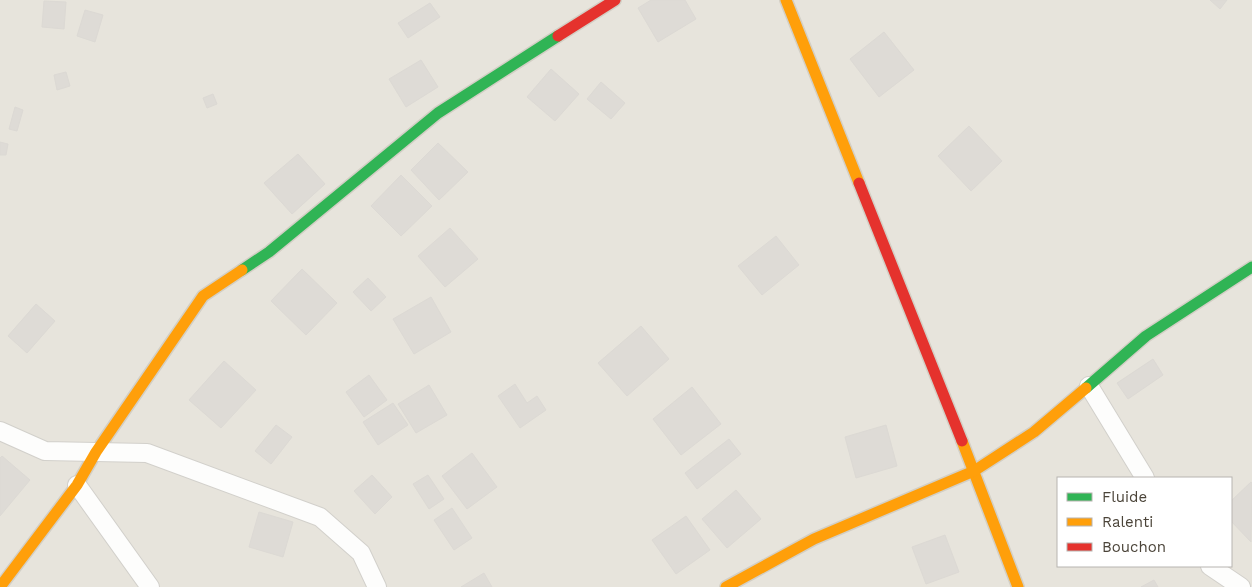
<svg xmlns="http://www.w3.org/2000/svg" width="1252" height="587" viewBox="0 0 1252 587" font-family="'Work Sans',sans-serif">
<rect width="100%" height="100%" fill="#f4f2ee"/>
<path fill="#e7e4dc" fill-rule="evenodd" d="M0 0H1252V587H0ZM1058 478H1231V566H1058Z"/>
<g fill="#dedbd6" stroke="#dcd9d4">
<path d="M651 0H685L696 19 658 42 638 8Z"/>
<path d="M1210 0H1227L1220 9Z"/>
<path d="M44 1 66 2 64 29 42 27Z"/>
<path d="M430 3 440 17 408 38 398 23Z"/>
<path d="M85 10 103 15 95 42 77 36Z"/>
<path d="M884 32 914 70 879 97 850 59Z"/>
<path d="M421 60 438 87 406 107 389 79Z"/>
<path d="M551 69 579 94 555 121 527 97Z"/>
<path d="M66 72 70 86 57 90 54 75Z"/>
<path d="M601 82 625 103 611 119 587 99Z"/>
<path d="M213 94 217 104 207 108 203 98Z"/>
<path d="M15 107 23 110 17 131 9 129Z"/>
<path d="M969 126 1002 161 971 191 938 156Z"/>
<path d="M0 142 8 144 6 155H0Z"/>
<path d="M438 143 468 172 439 200 411 170Z"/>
<path d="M298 154 325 184 292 214 264 183Z"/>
<path d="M401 175 432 206 401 236 371 206Z"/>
<path d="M450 228 478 259 445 287 418 256Z"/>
<path d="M776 236 799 265 762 295 738 266Z"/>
<path d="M302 269 337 303 306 335 271 301Z"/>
<path d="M368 278 386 297 371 311 353 292Z"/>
<path d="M431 297 451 332 414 354 393 319Z"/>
<path d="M36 304 55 321 27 353 8 336Z"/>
<path d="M641 326 669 359 627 396 598 363Z"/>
<path d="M1153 359 1163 375 1128 399 1117 383Z"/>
<path d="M224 361 256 390 221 428 189 400Z"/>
<path d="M369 375 387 400 364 417 346 392Z"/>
<path d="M515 384 527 403 537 396 546 410 520 428 498 396Z"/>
<path d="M429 385 447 415 416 433 398 404Z"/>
<path d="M692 387 721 424 681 455 653 419Z"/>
<path d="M393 403 408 425 378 445 363 422Z"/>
<path d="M276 425 292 437 271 464 255 451Z"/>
<path d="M886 425 897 466 856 478 845 437Z"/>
<path d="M729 439 741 454 697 489 685 473Z"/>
<path d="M472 453 497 487 467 509 442 476Z"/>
<path d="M2 456 30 480 0 516V458Z"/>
<path d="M372 475 392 497 375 514 354 491Z"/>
<path d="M428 475 444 499 429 509 413 484Z"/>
<path d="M1251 482 1252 483 1251 542 1231 521V501Z"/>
<path d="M736 490 761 519 727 548 702 519Z"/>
<path d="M452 508 472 538 454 550 434 520Z"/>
<path d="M259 512 293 522 283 557 249 547Z"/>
<path d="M686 516 710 550 676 574 652 540Z"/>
<path d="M945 535 959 572 926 584 912 547Z"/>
<path d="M484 573 492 587H461Z"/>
<path d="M1154 580 1158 587H1141Z"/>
</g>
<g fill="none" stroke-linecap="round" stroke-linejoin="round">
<g stroke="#d2d0cb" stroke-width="20">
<g id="street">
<path d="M1089 386 1145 478"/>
<path d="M0 431 45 451 147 453 320 517 361 553 377 587"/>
<path d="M77 485 150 587"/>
<path d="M1210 566 1241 587"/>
</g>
</g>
<g stroke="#d3cfc5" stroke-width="14">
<g id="fast">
<path d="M242 270 269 252 438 113 558 36"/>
<path d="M1086 388 1146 336 1252 267"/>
</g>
</g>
<g stroke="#d3cfc5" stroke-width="14">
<g id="slow">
<path d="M786 0 859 183"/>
<path d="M962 441 1018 587"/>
<path d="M0 587 77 485 96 452 203 296 242 270"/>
<path d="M726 587 814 539 974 471 1034 432 1086 388"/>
</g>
</g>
<g stroke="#d3cfc5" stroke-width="14">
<g id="jam">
<path d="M558 36 615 0"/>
<path d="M859 183 962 441"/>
</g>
</g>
<use href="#street" stroke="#fdfdfc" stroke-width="18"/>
<use href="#fast" stroke="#30b455" stroke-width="11"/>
<use href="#slow" stroke="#ff9f0a" stroke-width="11"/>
<use href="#jam" stroke="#e5322d" stroke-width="11"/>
</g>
<rect x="1057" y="477" width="175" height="90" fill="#ffffff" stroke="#b7b4b0"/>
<rect x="1067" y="493" width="25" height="8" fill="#30b455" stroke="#b7b4b0"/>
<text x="1102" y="502" font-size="15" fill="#4b4439">Fluide</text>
<rect x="1067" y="518" width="25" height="8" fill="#ff9f0a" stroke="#b7b4b0"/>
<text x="1102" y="527" font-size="15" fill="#4b4439">Ralenti</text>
<rect x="1067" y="543" width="25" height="8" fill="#e5322d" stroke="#b7b4b0"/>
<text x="1102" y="552" font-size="15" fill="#4b4439">Bouchon</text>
</svg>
